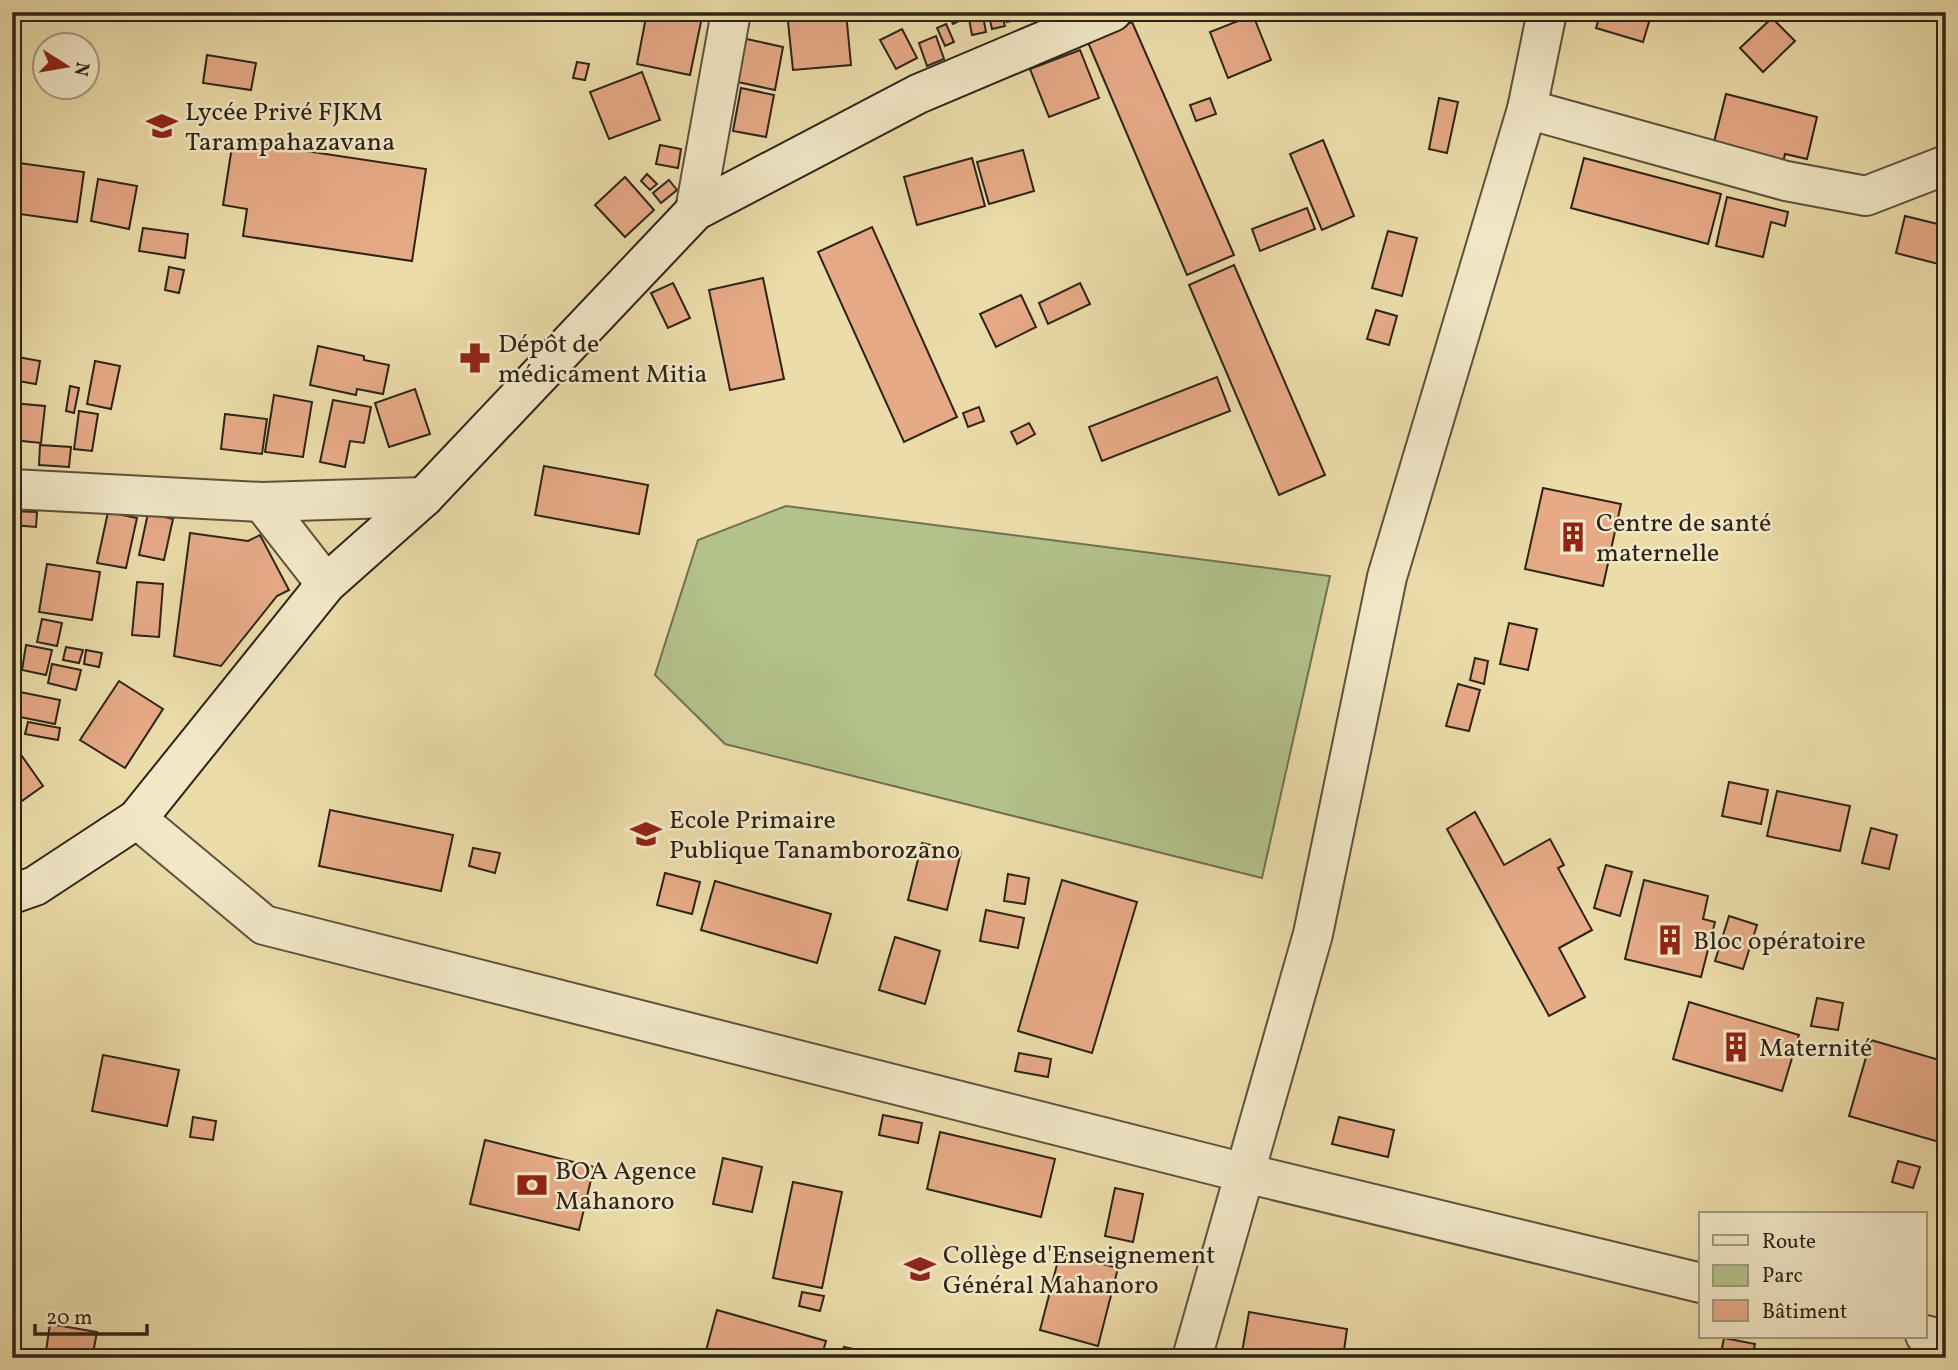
<svg xmlns="http://www.w3.org/2000/svg" width="1958" height="1370" viewBox="0 0 1958 1370" font-family="Vollkorn,serif">
<rect width="100%" height="100%" fill="#ebdca9"/>
<filter id="stains"><feTurbulence type="fractalNoise" baseFrequency=".00286" numOctaves="4"/><feColorMatrix values="0 0 0 0 .2 0 0 0 0 .09 0 0 0 0 .02 0 0 0 .5 -.17"/></filter>
<radialGradient id="worn" r=".72"><stop offset=".6" stop-color="#630" stop-opacity="0"/><stop offset="1" stop-color="#630" stop-opacity=".3"/></radialGradient>
<path fill="#b3c18b" stroke="#707252" stroke-width="2" d="M786 506 1330 576 1262 878 725 744 655 675 698 540Z"/>
<g fill="#e6aa87" stroke="#2d2419" stroke-width="2">
<path d="M647 12H703L690 75 637 64Z"/>
<path d="M787 12H846L851 65 793 70Z"/>
<path d="M947 12H962L965 18 953 24Z"/>
<path d="M988 12H1001L1005 26 992 29Z"/>
<path d="M1005 12H1019L1020 19 1007 22Z"/>
<path d="M1601 12H1652L1643 42 1596 28Z"/>
<path d="M1253 15 1271 60 1228 78 1210 32Z"/>
<path d="M983 16 986 32 972 35 969 19Z"/>
<path d="M1772 18 1795 41 1763 72 1740 48Z"/>
<path d="M1132 22 1234 255 1187 275 1087 40Z"/>
<path d="M946 24 954 42 945 46 937 28Z"/>
<path d="M902 29 917 58 896 69 880 40Z"/>
<path d="M936 36 944 59 927 66 919 43Z"/>
<path d="M742 38 783 47 775 90 733 81Z"/>
<path d="M1080 50 1099 98 1049 117 1030 69Z"/>
<path d="M207 55 256 63 251 90 203 83Z"/>
<path d="M577 62 589 64 585 80 573 78Z"/>
<path d="M642 72 660 120 609 139 590 92Z"/>
<path d="M741 88 774 95 766 137 733 131Z"/>
<path d="M1726 94 1817 117 1807 159 1785 154 1782 168 1712 150Z"/>
<path d="M1210 98 1216 114 1196 121 1190 105Z"/>
<path d="M1439 98 1458 102 1447 153 1429 149Z"/>
<path d="M233 140 426 169 412 261 243 236 247 209 223 205Z"/>
<path d="M1323 140 1354 216 1322 230 1290 154Z"/>
<path d="M660 145 681 149 678 168 656 164Z"/>
<path d="M1023 150 1034 191 989 204 977 162Z"/>
<path d="M972 158 985 206 917 225 904 177Z"/>
<path d="M1584 158 1721 194 1708 244 1571 208Z"/>
<path d="M12 162 84 172 77 222 12 213Z"/>
<path d="M647 174 657 184 650 190 641 181Z"/>
<path d="M625 177 654 210 625 237 595 205Z"/>
<path d="M98 179 137 186 129 229 91 221Z"/>
<path d="M669 180 677 190 661 203 653 193Z"/>
<path d="M1727 197 1788 212 1785 226 1771 222 1763 257 1716 246Z"/>
<path d="M1307 208 1315 229 1260 251 1252 229Z"/>
<path d="M1905 216 1946 226V266L1896 253Z"/>
<path d="M872 227 957 417 904 442 818 252Z"/>
<path d="M143 228 188 234 185 258 139 251Z"/>
<path d="M1388 231 1417 238 1402 296 1372 288Z"/>
<path d="M1234 265 1325 475 1279 495 1189 285Z"/>
<path d="M169 267 184 270 179 293 165 290Z"/>
<path d="M763 278 784 379 730 390 709 290Z"/>
<path d="M673 283 690 318 668 328 651 293Z"/>
<path d="M1080 283 1090 304 1048 324 1039 303Z"/>
<path d="M1021 295 1036 327 996 347 980 314Z"/>
<path d="M1376 310 1397 316 1389 345 1367 339Z"/>
<path d="M318 346 364 356V360L389 365 383 394 357 389 356 395 310 385Z"/>
<path d="M12 356 40 361 36 384 12 380Z"/>
<path d="M95 361 120 366 111 409 87 404Z"/>
<path d="M1217 377 1230 411 1102 461 1089 427Z"/>
<path d="M70 386 79 388 74 413 66 411Z"/>
<path d="M415 389 430 434 389 447 375 403Z"/>
<path d="M274 395 312 402 303 457 265 452Z"/>
<path d="M333 400 371 407 364 443 350 441 345 467 320 462Z"/>
<path d="M12 403 45 406 41 443 12 440Z"/>
<path d="M979 407 984 421 968 427 963 413Z"/>
<path d="M79 411 98 414 92 451 74 449Z"/>
<path d="M225 414 267 419 262 454 221 449Z"/>
<path d="M1029 423 1035 434 1017 444 1011 432Z"/>
<path d="M40 445 71 447 69 467 39 465Z"/>
<path d="M544 466 648 485 639 534 535 515Z"/>
<path d="M1543 488 1621 504 1603 586 1525 569Z"/>
<path d="M12 511 37 512 36 527 12 525Z"/>
<path d="M108 512 137 518 126 568 97 563Z"/>
<path d="M148 513 173 519 164 560 139 555Z"/>
<path d="M190 533 248 541 260 535 289 590 277 596 221 666 174 656Z"/>
<path d="M47 564 100 572 92 620 39 612Z"/>
<path d="M137 582 163 584 159 637 132 635Z"/>
<path d="M42 619 62 623 57 646 37 642Z"/>
<path d="M1509 623 1537 629 1528 670 1500 664Z"/>
<path d="M26 645 52 650 46 675 22 670Z"/>
<path d="M66 647 83 650 79 663 63 660Z"/>
<path d="M86 650 102 653 99 667 84 664Z"/>
<path d="M1475 658 1488 661 1484 684 1470 680Z"/>
<path d="M52 664 81 670 76 690 48 683Z"/>
<path d="M119 681 163 709 125 768 80 740Z"/>
<path d="M1458 684 1480 690 1469 731 1446 726Z"/>
<path d="M20 692 60 700 55 724 15 716Z"/>
<path d="M28 722 60 728 58 740 25 734Z"/>
<path d="M12 742 43 786 12 808Z"/>
<path d="M1729 782 1768 790 1761 824 1722 816Z"/>
<path d="M1777 791 1850 806 1840 851 1767 836Z"/>
<path d="M330 810 453 835 441 891 319 866Z"/>
<path d="M1475 812 1504 865 1550 839 1564 865 1558 868 1592 930 1559 948 1585 997 1549 1016 1447 829Z"/>
<path d="M1871 828 1897 835 1889 869 1862 863Z"/>
<path d="M922 843 961 852 947 910 908 900Z"/>
<path d="M473 848 500 853 495 873 469 866Z"/>
<path d="M1606 865 1632 872 1620 916 1594 908Z"/>
<path d="M665 873 700 882 692 914 657 905Z"/>
<path d="M1008 874 1029 878 1025 904 1004 901Z"/>
<path d="M1062 880 1137 902 1092 1053 1018 1031Z"/>
<path d="M1644 880 1708 896 1703 919 1715 922 1701 977 1625 959Z"/>
<path d="M715 881 831 914 817 963 701 930Z"/>
<path d="M986 910 1024 918 1018 948 980 941Z"/>
<path d="M1729 916 1757 925 1743 969 1715 961Z"/>
<path d="M895 937 940 951 925 1004 879 990Z"/>
<path d="M1817 998 1843 1003 1838 1030 1811 1026Z"/>
<path d="M1689 1002 1799 1035 1782 1091 1673 1059Z"/>
<path d="M1871 1040 1946 1062V1144L1849 1116Z"/>
<path d="M1019 1053 1051 1059 1048 1077 1015 1071Z"/>
<path d="M103 1055 179 1070 167 1126 92 1111Z"/>
<path d="M883 1115 922 1123 918 1143 879 1135Z"/>
<path d="M193 1117 216 1121 213 1140 190 1137Z"/>
<path d="M1339 1117 1394 1130 1388 1157 1332 1144Z"/>
<path d="M940 1132 1055 1159 1041 1217 927 1189Z"/>
<path d="M485 1140 594 1167 579 1230 470 1204Z"/>
<path d="M723 1158 762 1167 752 1212 713 1204Z"/>
<path d="M1898 1161 1920 1167 1913 1188 1892 1182Z"/>
<path d="M793 1182 842 1192 822 1288 773 1278Z"/>
<path d="M1115 1188 1143 1194 1133 1242 1105 1236Z"/>
<path d="M1060 1253 1118 1268 1098 1346 1040 1330Z"/>
<path d="M802 1292 824 1296 820 1311 799 1306Z"/>
<path d="M717 1310 826 1341 821 1358H704Z"/>
<path d="M1249 1312 1347 1329 1343 1358H1241Z"/>
<path d="M50 1324 97 1332 92 1358 46 1351Z"/>
<path d="M1724 1338 1755 1344 1752 1358H1720Z"/>
<path d="M844 1347 894 1358H842Z"/>
</g>
<g fill="none" stroke-linecap="round" stroke-linejoin="round">
<g stroke="#5c523d" stroke-width="42">
<g id="street">
<path d="M1527 109 1786 181 1866 196 1946 165"/>
<path d="M695 211 731 12"/>
<path d="M12 489 262 502 424 497"/>
<path d="M262 502 326 584"/>
<path d="M137 819 264 925 1245 1173 1701 1283"/>
<path d="M1925 1335 1946 1340"/>
<path d="M1192 1358 1313 934 1387 577 1527 109 1547 12"/>
</g>
</g>
<g stroke="#2d2419" stroke-width="42">
<path id="secondary" d="M12 894 35 886 137 819 326 584 424 497 695 211 918 94 1112 12"/>
</g>
<use href="#street" stroke="#f2e8c7" stroke-width="38"/>
<use href="#secondary" stroke="#f2e8c7" stroke-width="38"/>
</g>
<defs>
<g id="school-bare" transform="scale(2.415)"><path d="M0-5L7-2L0 1L-7-2ZM-4 1L0 2.5L4 1V4Q0 6-4 4Z" fill="#8f2418" stroke="#f2e8c7" stroke-width="2.5" paint-order="stroke"/></g>
<g id="pharmacy-bare" transform="scale(2.415)"><path d="M-2-6h4v4h4v4h-4v4h-4v-4h-4v-4h4Z" fill="#8f2418" stroke="#f2e8c7" stroke-width="2.5" paint-order="stroke"/></g>
<g id="building-bare" transform="scale(2.415)"><path d="M-4-6H4V6H1V3H-1V6H-4ZM-2.5-4.3h1.7v1.8h-1.7ZM.8-4.3h1.7v1.8H.8ZM-2.5-1h1.7V.8h-1.7ZM.8-1h1.7V.8H.8Z" fill="#8f2418" stroke="#f2e8c7" stroke-width="2.5" paint-order="stroke"/></g>
<g id="bank-bare" transform="scale(2.415)"><path d="M-6-4H6V4H-6ZM0-2.3a2.3 2.3 0 1 0 0 4.6a2.3 2.3 0 1 0 0-4.6Z" fill="#8f2418" stroke="#f2e8c7" stroke-width="2.5" paint-order="stroke"/></g>
</defs>
<g fill-rule="evenodd">
<use href="#school-bare" x="162" y="126"/>
<use href="#pharmacy-bare" x="475" y="358"/>
<use href="#building-bare" x="1573" y="537"/>
<use href="#school-bare" x="646" y="834"/>
<use href="#building-bare" x="1670" y="940"/>
<use href="#building-bare" x="1736" y="1047"/>
<use href="#bank-bare" x="532" y="1185"/>
<use href="#school-bare" x="920" y="1269"/>
</g>
<g text-anchor="middle" stroke-width="5" stroke-linejoin="round" paint-order="stroke">
<g font-size="26" fill="#2d2419" stroke="#f2e8c7" text-anchor="start">
<text x="185" y="120">Lycée Privé FJKM<tspan x="185" dy="30">Tarampahazavana</tspan></text>
<text x="498" y="352">Dépôt de<tspan x="498" dy="30">médicament Mitia</tspan></text>
<text x="1596" y="531">Centre de santé<tspan x="1596" dy="30">maternelle</tspan></text>
<text x="669" y="828">Ecole Primaire<tspan x="669" dy="30">Publique Tanamborozano</tspan></text>
<text x="1693" y="949">Bloc opératoire</text>
<text x="1759" y="1056">Maternité</text>
<text x="555" y="1179">BOA Agence<tspan x="555" dy="30">Mahanoro</tspan></text>
<text x="943" y="1263">Collège d'Enseignement<tspan x="943" dy="30">Général Mahanoro</tspan></text>
</g>
</g>
<rect width="1958" height="1370" fill="none" stroke="#ebdca9" stroke-width="42"/>
<rect x="14" y="14" width="1930" height="1342" fill="none" stroke="#2d2419" stroke-width="3.5"/>
<rect x="21" y="21" width="1916" height="1328" fill="none" stroke="#2d2419" stroke-width="2"/>
<rect x="1699" y="1212" width="228" height="126" fill="#f2e8c7" stroke="#a39a81" stroke-width="2"/>
<rect x="1713" y="1235" width="35" height="10" fill="#f2e8c7" stroke="#a39a81" stroke-width="2"/>
<text x="1762" y="1248" font-size="21" fill="#2d2419">Route</text>
<rect x="1713" y="1265" width="35" height="21" fill="#b3c18b" stroke="#a39a81" stroke-width="2"/>
<text x="1762" y="1282" font-size="21" fill="#2d2419">Parc</text>
<rect x="1713" y="1300" width="35" height="21" fill="#e6aa87" stroke="#a39a81" stroke-width="2"/>
<text x="1762" y="1318" font-size="21" fill="#2d2419">Bâtiment</text>
<g transform="translate(66 66) rotate(101)"><circle r="33" fill="#f2e8c7" stroke="#a39a81" stroke-width="2"/>
<path d="M0-5L12 26L0 18L-12 26Z" fill="#8f2418"/>
<text y="-10" font-size="19" font-weight="bold" text-anchor="middle" fill="#2d2419">N</text>
</g>
<path d="M35 1324v10h112v-10" fill="none" stroke="#2d2419" stroke-width="3.5"/>
<text x="46" y="1324" font-size="21" fill="#2d2419" stroke="#f2e8c7" stroke-width="5" paint-order="stroke">20 m</text>
<rect width="100%" height="100%" filter="url(#stains)"/>
<rect width="100%" height="100%" fill="url(#worn)"/>
</svg>
